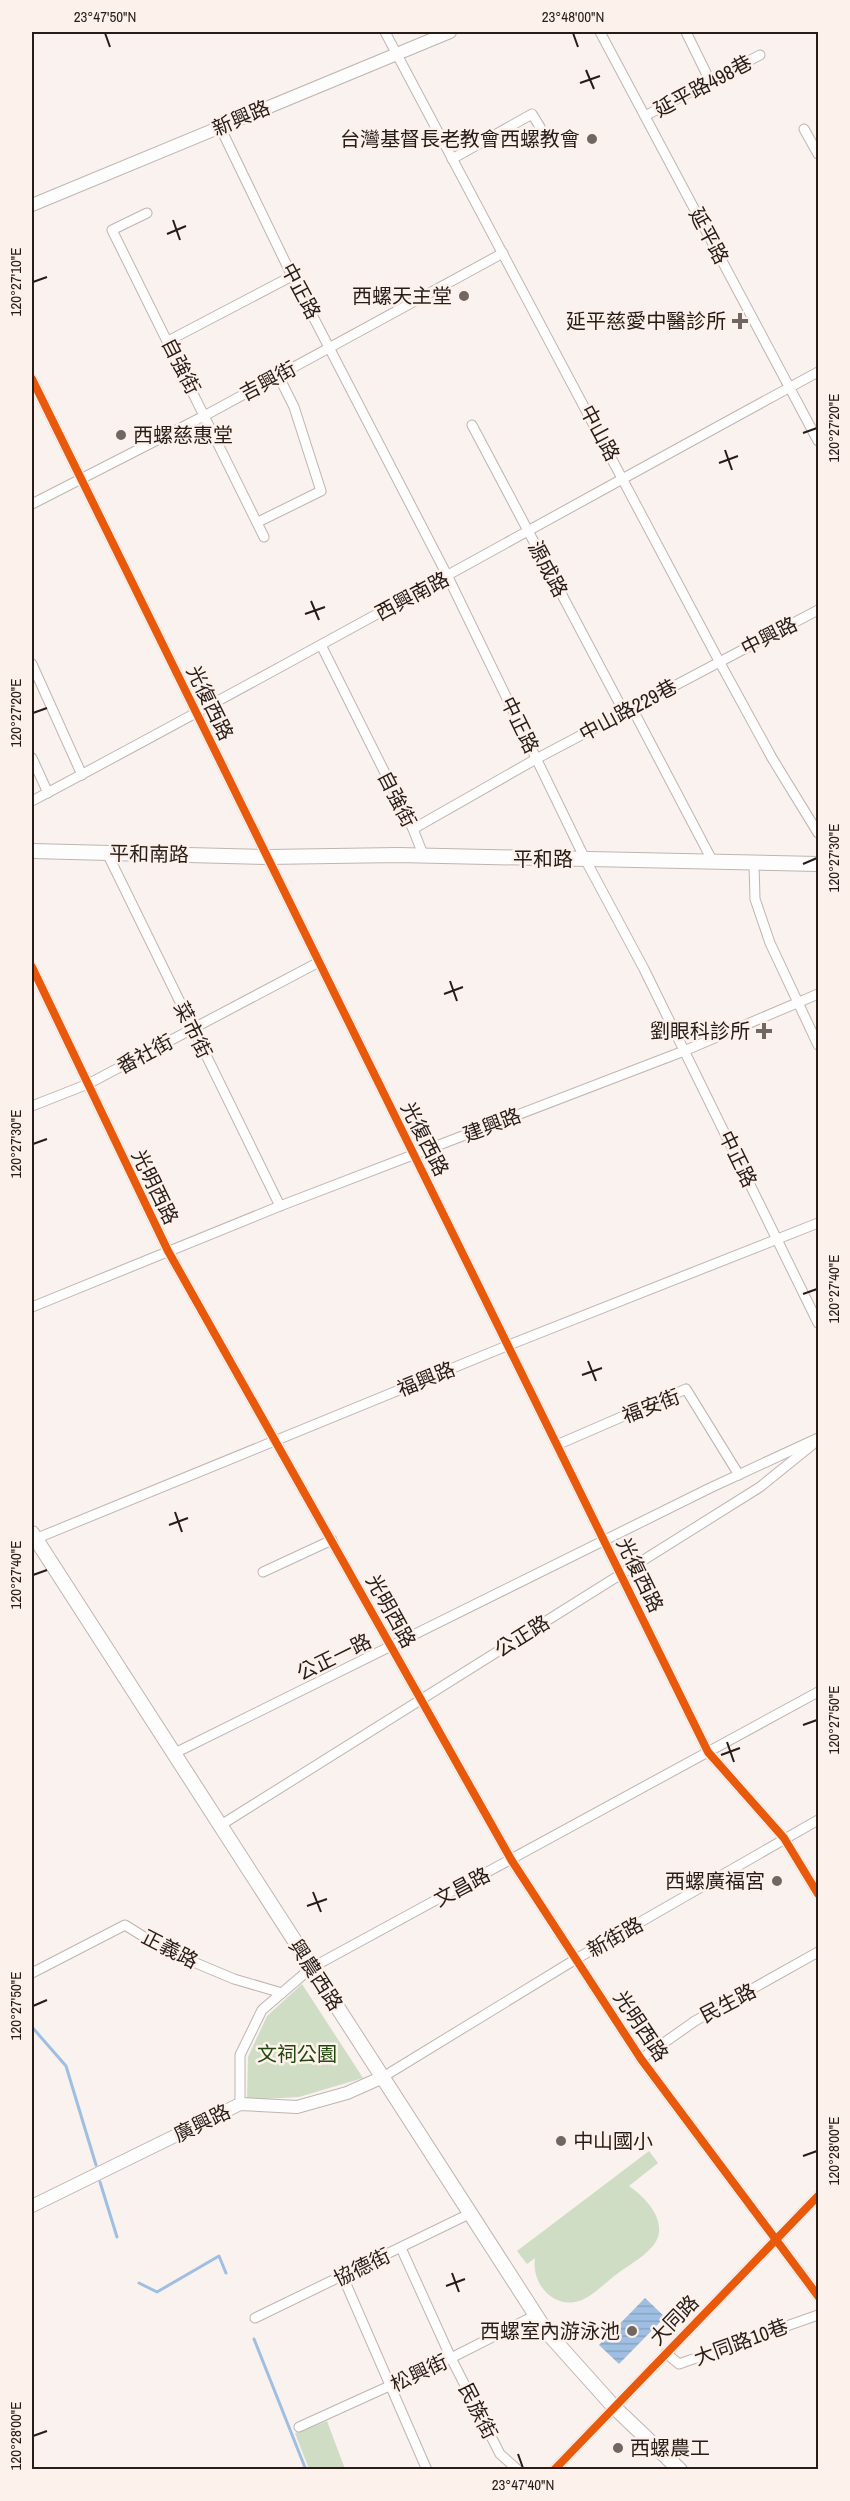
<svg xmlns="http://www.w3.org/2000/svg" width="850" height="2501" viewBox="0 0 850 2501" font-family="'Archivo Narrow','Noto Sans TC',sans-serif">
<defs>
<pattern id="water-rules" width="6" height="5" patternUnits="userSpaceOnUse" patternTransform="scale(1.5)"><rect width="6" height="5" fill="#9fbfe2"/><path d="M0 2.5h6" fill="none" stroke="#89a4c1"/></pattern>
</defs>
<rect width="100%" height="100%" fill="#f9f2ef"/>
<g fill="#cfddc4">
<path d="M302 1984 363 2078 299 2097 247 2100 248 2057 267 2016Z"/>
<path d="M649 2151 658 2163 629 2186C648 2199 673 2227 650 2249 641 2259 627 2266 617 2274 606 2282 592 2297 579 2301 553 2309 531 2283 535 2258L527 2264 517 2251Z"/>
<path d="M327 2421 345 2469H309L295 2433Z"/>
</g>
<path fill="url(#water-rules)" d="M645 2298 665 2317 619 2364 599 2345Z"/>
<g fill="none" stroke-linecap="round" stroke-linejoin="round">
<g stroke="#9fbfe2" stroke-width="3">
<path d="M32 2027 66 2066 96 2165"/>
<path d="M100 2182 117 2237"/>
<path d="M139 2283 157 2292 219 2256 226 2273"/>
<path d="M254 2339 306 2470"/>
</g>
<g stroke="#beb5b1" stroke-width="11">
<g id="minor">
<path d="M385 32 719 661 772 758 818 833"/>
<path d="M600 32 818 441"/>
<path d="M686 32 710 81"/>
<path d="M645 116 760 55"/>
<path d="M220 127 292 276 448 577 585 859 644 969 818 1323"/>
<path d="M804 129 818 154"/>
<path d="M452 159 532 114 540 127"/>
<path d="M147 213 112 230 264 537"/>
<path d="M168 341 292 276"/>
<path d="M32 379 708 1752 784 1838 818 1894"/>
<path d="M472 425 624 712"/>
<path d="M32 504 206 415 503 253"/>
<path d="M258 522 321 491 294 407 278 375"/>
<path d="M321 645 413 829 424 857"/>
<path d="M32 664 82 775"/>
<path d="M632 708 713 862"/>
<path d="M32 758 48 793"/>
<path d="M32 801C296 661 556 514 818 372"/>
<path d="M413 829 536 759 818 610"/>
<path d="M107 853 280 1206"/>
<path d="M754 864 755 899 770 943 818 1045"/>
<path d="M32 967 168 1251 512 1861 641 2059 818 2296"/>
<path d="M32 1106 88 1084 319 962"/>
<path d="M32 1307 280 1206 684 1051 818 994"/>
<path d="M559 1444 686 1389 739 1475"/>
<path d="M35 1539 509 1345 818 1223"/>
<path d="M263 1572 332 1540"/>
<path d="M175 1753 710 1488 818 1438"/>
<path d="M221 1825 760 1487 812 1445"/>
<path d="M32 1973 125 1925 165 1950 234 1979 282 1993"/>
<path d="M641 2059 695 2021 818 1952"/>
<path d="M383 2077 576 1959 818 1820"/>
<path d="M240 2104V2055L262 2010 311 1968 818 1692"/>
<path d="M401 2248 451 2358 500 2454 518 2470"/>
<path d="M343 2277 427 2470"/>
<path d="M255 2318 469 2214"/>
<path d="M666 2353 679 2364 818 2315"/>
<path d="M299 2427 451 2358 536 2315"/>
<path d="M554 2470 818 2196"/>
</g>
</g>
<g stroke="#beb5b1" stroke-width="14">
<g id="tertiary">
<path d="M32 205 450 32"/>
<path d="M32 2206 240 2104 297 2107 347 2093 383 2077"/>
</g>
</g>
<g stroke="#beb5b1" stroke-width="16">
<g id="secondary">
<path d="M32 851 267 857 398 855 818 864"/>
<path d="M32 1533 546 2331 614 2407 680 2470"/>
</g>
</g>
<use href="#minor" stroke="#fefdfd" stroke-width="9"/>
<use href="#tertiary" stroke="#fefdfd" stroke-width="12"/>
<use href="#secondary" stroke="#fefdfd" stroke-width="14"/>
<g stroke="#fdf1eb" stroke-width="11">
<g id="cycleway">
<path d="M32 379 708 1752 784 1838 818 1894"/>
<path d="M32 967 168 1251 512 1861 641 2059 818 2296"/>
<path d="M554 2470 818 2196"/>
</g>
</g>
<use href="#cycleway" stroke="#e8590c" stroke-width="8"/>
</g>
<path fill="none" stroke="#271c17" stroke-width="2" d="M105 33 110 47M573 33 578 47M586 70 594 89M580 83 600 76M173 220 180 240M167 234 186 226M33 282 47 277M803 433 817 428M725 450 732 470M719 463 738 456M311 601 319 620M305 614 325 607M33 713 47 708M803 864 817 858M450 981 457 1001M444 994 463 987M33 1144 47 1139M803 1294 817 1289M588 1361 596 1381M582 1375 602 1368M175 1512 182 1532M169 1525 188 1518M33 1575 47 1570M803 1725 817 1720M727 1742 734 1762M721 1755 740 1748M313 1892 321 1912M307 1906 327 1899M33 2006 47 2000M803 2156 817 2151M452 2273 459 2292M446 2286 465 2279M33 2436 47 2431M518 2454 523 2468"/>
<g fill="#706763" stroke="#fdf1eb" stroke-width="2">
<circle cx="592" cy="139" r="6"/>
<circle cx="464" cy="296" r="6"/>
<path d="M737 312h6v6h6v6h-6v6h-6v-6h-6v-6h6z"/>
<circle cx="121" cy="435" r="6"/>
<path d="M761 1022h6v6h6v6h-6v6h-6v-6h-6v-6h6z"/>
<circle cx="777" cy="1881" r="6"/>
<circle cx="561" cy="2141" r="6"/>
<circle cx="632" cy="2331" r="6"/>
<circle cx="618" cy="2448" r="6"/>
</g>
<g text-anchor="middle" stroke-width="5" stroke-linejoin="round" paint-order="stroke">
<g font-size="20" fill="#271c17" stroke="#fdf1eb">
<text transform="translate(703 86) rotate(-28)" y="7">延平路498巷</text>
<text transform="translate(241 118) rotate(-23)" y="7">新興路</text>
<text transform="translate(709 236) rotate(62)" y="7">延平路</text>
<text transform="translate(301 291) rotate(62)" y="7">中正路</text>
<text transform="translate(181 366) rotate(63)" y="7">自強街</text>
<text transform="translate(268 381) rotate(-28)" y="7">吉興街</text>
<text transform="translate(600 433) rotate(62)" y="7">中山路</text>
<text transform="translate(548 569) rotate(62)" y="7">源成路</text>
<text transform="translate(412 596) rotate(-28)" y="7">西興南路</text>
<text transform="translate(769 636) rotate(-27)" y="7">中興路</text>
<text transform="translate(210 703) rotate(64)" y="7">光復西路</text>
<text transform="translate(628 710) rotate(-28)" y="7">中山路229巷</text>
<text transform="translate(520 725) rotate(64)" y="7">中正路</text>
<text transform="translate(397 799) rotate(63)" y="7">自強街</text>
<text transform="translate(149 854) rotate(1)" y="7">平和南路</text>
<text x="543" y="866">平和路</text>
<text transform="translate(193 1030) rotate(64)" y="7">菜市街</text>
<text transform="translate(145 1054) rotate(-28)" y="7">番社街</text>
<text transform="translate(492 1125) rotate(-21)" y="7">建興路</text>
<text transform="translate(425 1139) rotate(63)" y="7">光復西路</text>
<text transform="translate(738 1159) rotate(64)" y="7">中正路</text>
<text transform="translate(155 1187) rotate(64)" y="7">光明西路</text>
<text transform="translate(426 1379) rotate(-22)" y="7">福興路</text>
<text transform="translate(651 1406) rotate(-21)" y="7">福安街</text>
<text transform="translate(640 1575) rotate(64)" y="7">光復西路</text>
<text transform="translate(391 1611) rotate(61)" y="7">光明西路</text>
<text transform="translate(522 1636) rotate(-32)" y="7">公正路</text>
<text transform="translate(334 1657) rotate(-26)" y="7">公正一路</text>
<text transform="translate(462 1887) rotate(-28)" y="7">文昌路</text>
<text transform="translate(615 1937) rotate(-29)" y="7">新街路</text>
<text transform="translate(170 1949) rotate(27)" y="7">正義路</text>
<text transform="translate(316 1975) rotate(57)" y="7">興農西路</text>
<text transform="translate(728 2003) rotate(-28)" y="7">民生路</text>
<text transform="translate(641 2026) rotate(56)" y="7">光明西路</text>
<text transform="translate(202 2123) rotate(-26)" y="7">廣興路</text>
<text transform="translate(362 2267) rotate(-26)" y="7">協德街</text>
<text transform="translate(674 2320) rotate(-46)" y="7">大同路</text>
<text transform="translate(741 2342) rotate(-20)" y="7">大同路10巷</text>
<text transform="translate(419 2373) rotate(-25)" y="7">松興街</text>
<text transform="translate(478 2411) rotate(63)" y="7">民族街</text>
</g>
<g font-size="20" fill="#271c17" stroke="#fdf1eb" text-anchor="end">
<text x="580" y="146">台灣基督長老教會西螺教會</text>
<text x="452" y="303">西螺天主堂</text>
<text x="726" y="328">延平慈愛中醫診所</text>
<text x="133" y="442" text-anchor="start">西螺慈惠堂</text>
<text x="750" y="1038">劉眼科診所</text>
<text x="765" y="1888">西螺廣福宮</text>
<text x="573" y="2148" text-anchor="start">中山國小</text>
<text x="620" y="2338">西螺室內游泳池</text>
<text x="630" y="2455" text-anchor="start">西螺農工</text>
</g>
<g font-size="20" fill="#20480e" stroke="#fdf1eb">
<text x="297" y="2061">文祠公園</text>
</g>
</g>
<rect width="850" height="2501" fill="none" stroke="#fdf1eb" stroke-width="66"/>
<rect x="33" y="33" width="784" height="2435" fill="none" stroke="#271c17" stroke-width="2"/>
<g font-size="15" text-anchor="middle" fill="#271c17">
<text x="105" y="22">23°47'50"N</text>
<text x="573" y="22">23°48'00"N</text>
<text transform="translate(16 282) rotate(-90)" y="5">120°27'10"E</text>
<text transform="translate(834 428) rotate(-90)" y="5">120°27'20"E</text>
<text transform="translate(16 713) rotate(-90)" y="5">120°27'20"E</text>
<text transform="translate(834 858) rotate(-90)" y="5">120°27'30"E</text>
<text transform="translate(16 1144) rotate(-90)" y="5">120°27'30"E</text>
<text transform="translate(834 1289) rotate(-90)" y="5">120°27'40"E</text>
<text transform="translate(16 1575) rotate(-90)" y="5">120°27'40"E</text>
<text transform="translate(834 1720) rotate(-90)" y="5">120°27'50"E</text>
<text transform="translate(16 2006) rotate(-90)" y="5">120°27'50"E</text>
<text transform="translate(834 2151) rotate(-90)" y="5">120°28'00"E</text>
<text transform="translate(16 2436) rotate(-90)" y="5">120°28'00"E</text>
<text x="523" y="2490">23°47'40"N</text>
</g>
</svg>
